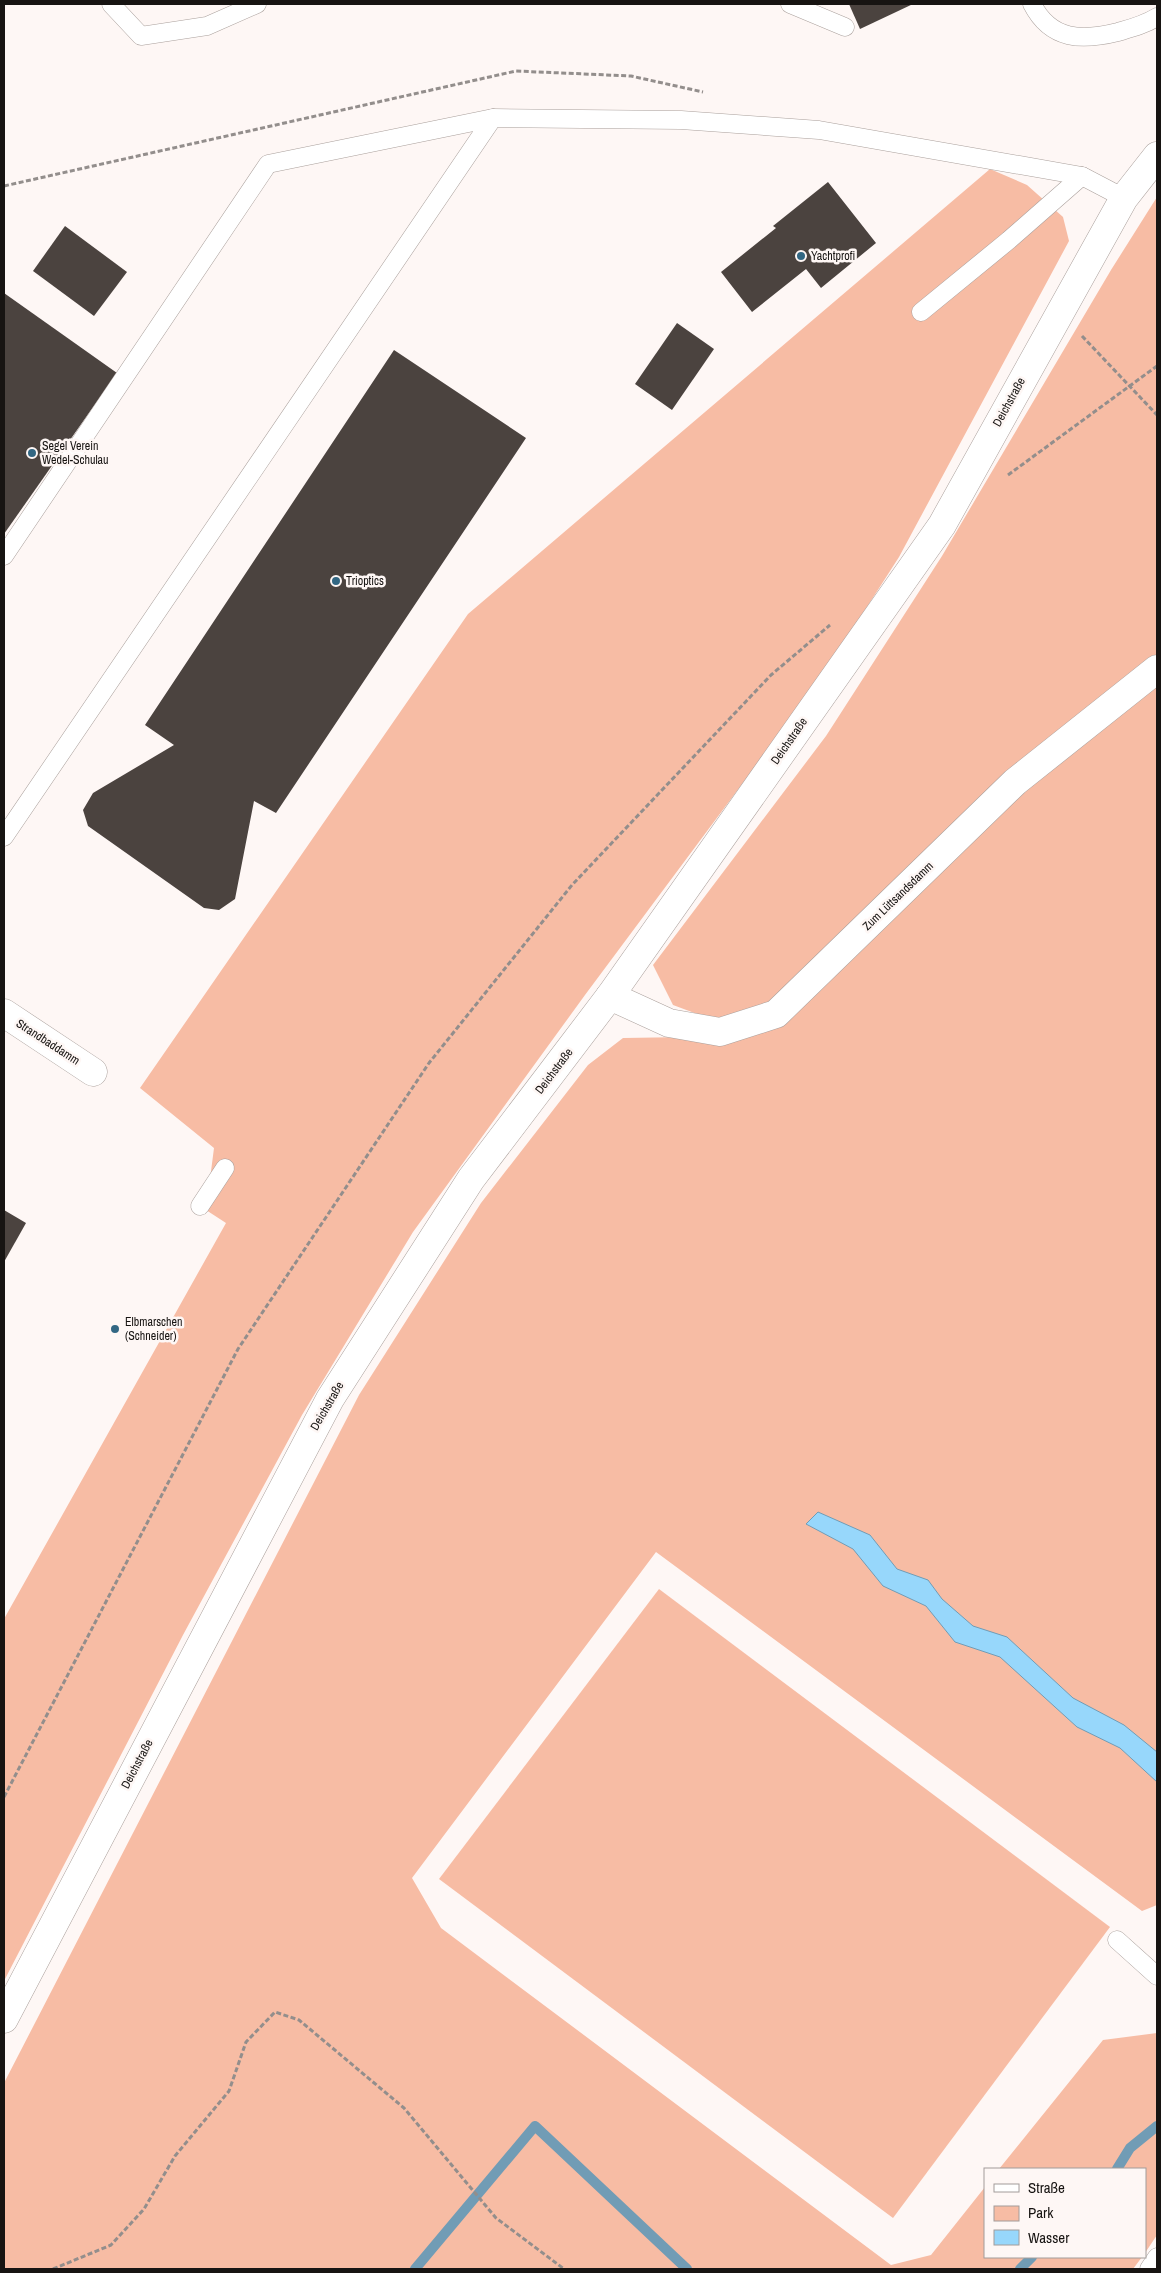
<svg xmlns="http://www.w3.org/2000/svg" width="1161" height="2273" viewBox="0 0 1161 2273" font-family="'Archivo Narrow',sans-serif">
<rect width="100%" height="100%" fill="#fef7f5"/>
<g fill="#f7bca4">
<path d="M990 169 1027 185 1063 217 1069 241 899 557 824 674 585 995 413 1232 302 1415 183 1635 4 1981V1619L226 1223 206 1210 214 1148 140 1088 468 614Z"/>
<path d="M1157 197V657L781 1001 716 1021 673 1005 653 965 826 736 942 556 1111 270Z"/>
<path d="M1157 675V1905L1142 1911 656 1552 412 1878 441 1928 891 2265 931 2255 985 2187V2257H1142L1133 2269H4V2083L359 1395 481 1203 588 1065 623 1038 751 1036 1026 780Z"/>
<path d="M659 1589 1110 1927 893 2218 439 1879Z"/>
<path d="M1157 2033V2235L1145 2253V2169H999L1103 2040Z"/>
</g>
<path fill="#97d7fb" stroke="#719cb5" d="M818 1512 870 1535 897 1569 928 1580 942 1599 973 1626 1007 1637 1073 1698 1124 1725 1157 1752V1782L1120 1748 1077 1727 1000 1657 955 1642 926 1606 883 1586 853 1549 806 1524Z"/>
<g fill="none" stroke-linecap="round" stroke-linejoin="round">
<g stroke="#719cb5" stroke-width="10">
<path d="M1117 2169 1130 2148 1157 2126"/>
<path d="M415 2269 535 2126 687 2269"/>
<path d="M1020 2269 1032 2257"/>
</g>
</g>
<g fill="#4b433f">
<path d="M849 4H913L860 29Z"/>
<path d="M828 182 876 243 821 288 806 269 752 312 721 272 776 228 773 226Z"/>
<path d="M65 226 127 272 94 316 33 271Z"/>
<path d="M4 293 117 373 4 534Z"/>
<path d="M677 323 714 349 672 410 635 384Z"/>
<path d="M394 350 526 438 276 813 254 801 235 899 219 910 204 908 88 826 83 810 93 793 174 745 145 725Z"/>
<path d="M4 1210 26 1223 4 1262Z"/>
</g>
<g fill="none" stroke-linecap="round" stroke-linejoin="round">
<g stroke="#aaa09c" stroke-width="19">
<g id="lane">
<path d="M111 4 141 36 207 26 257 4"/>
<path d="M790 4 845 27"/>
<path d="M1032 4C1051 41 1082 41 1118 32 1132 28 1144 25 1157 17"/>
<path d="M493 118 681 120 819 130 1082 176 1124 198"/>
<path d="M921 312 1009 240 1082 176"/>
<path d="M4 556 268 164 493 118 4 837"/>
<path d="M200 1206 225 1168"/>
<path d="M1117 1940 1157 1976"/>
<path d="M1149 2269 1157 2257"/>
</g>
</g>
<g stroke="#aaa09c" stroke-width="29">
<g id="street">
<path d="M610 996 669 1023 720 1032 776 1014 1015 782 1157 669"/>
<path d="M4 1013 93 1072"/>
<path d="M4 2019 330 1399 471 1179 610 996 942 525 1124 198 1157 156"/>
</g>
</g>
<g stroke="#938e8c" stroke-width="3" stroke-dasharray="5 2.5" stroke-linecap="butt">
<path d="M4 186 516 71 631 76 703 92"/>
<path d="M1082 336 1157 415"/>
<path d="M1008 475 1157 366"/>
<path d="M4 1797 238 1349 429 1063 572 885 771 675 830 625"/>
<path d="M53 2269 111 2245 144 2209 175 2156 229 2091 246 2042 275 2012 299 2020 404 2108 496 2218 564 2269"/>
</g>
<use href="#lane" stroke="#fff" stroke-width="18"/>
<use href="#street" stroke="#fff" stroke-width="28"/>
</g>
<g fill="#326783" stroke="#fef7f5" stroke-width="2">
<circle cx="801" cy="256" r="5"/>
<circle cx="32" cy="453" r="5"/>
<circle cx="336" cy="581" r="5"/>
<circle cx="115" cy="1329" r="5"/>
</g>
<g text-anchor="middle" stroke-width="5" stroke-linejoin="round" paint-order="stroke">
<g font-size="12" fill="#171412" stroke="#fef7f5" text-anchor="start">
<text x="811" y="260">Yachtprofi</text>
<text x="42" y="450">Segel Verein<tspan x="42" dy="14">Wedel-Schulau</tspan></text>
<text x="346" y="585">Trioptics</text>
<text x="125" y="1326">Elbmarschen<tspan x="125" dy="14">(Schneider)</tspan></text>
</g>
<g font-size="12" fill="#171412" stroke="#fef7f5">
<text transform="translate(1009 402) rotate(-61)" y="4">Deichstraße</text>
<text transform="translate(789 741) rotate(-55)" y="4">Deichstraße</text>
<text transform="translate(898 896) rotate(-44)" y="4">Zum Lüttsandsdamm</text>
<text transform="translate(48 1042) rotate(33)" y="4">Strandbaddamm</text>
<text transform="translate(554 1071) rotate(-53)" y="4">Deichstraße</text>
<text transform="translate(327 1406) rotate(-60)" y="4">Deichstraße</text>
<text transform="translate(137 1764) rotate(-62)" y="4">Deichstraße</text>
</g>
</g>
<rect width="1161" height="2273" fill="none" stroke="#171412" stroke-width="10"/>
<rect x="984" y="2168" width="162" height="90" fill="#fef7f5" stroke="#a29c9a"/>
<rect x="994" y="2184" width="25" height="8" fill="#ffffff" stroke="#a29c9a"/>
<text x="1028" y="2193" font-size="15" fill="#171412">Straße</text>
<rect x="994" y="2206" width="25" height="15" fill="#f7bca4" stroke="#a29c9a"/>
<text x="1028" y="2218" font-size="15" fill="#171412">Park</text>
<rect x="994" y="2230" width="25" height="15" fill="#97d7fb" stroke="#a29c9a"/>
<text x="1028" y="2243" font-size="15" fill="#171412">Wasser</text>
</svg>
